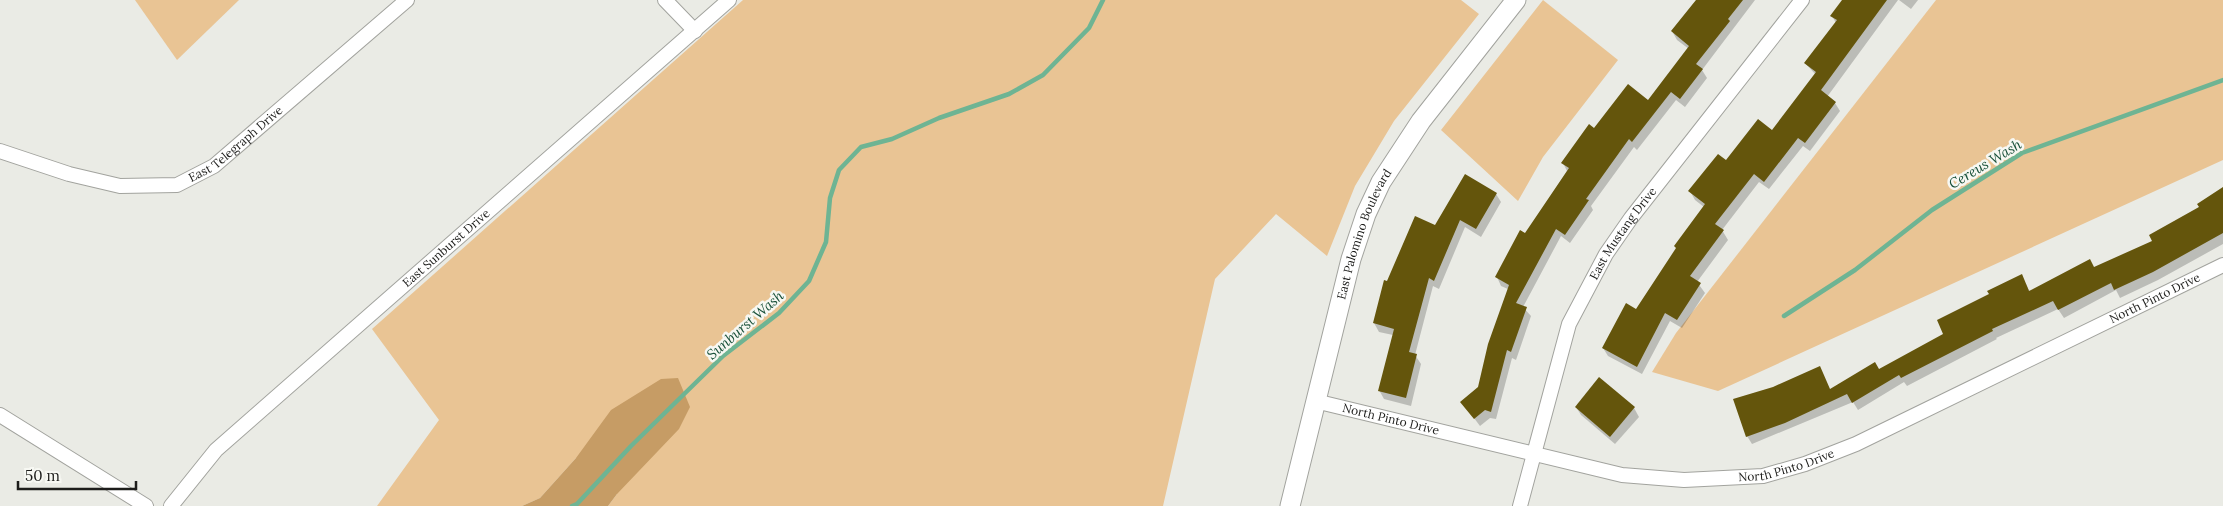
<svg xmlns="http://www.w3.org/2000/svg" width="2223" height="506" viewBox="0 0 2223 506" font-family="Lora,serif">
<rect width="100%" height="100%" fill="#eaebe5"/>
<g fill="#e9c494">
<path d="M135 0H239L177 60Z"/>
<path d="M743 0H1461L1479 14 1394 121 1355 186 1327 256 1276 214 1215 279 1163 506H608L617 494 576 458 540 498 522 506H377L439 420 372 329Z"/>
<path d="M1543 0 1618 60 1543 157 1518 201 1441 130Z"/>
<path d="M1936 0H2223V160L1718 391 1652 372 1676 333Z"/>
</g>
<path fill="#c69c65" d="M678 378 690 407 679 429 617 494 608 506H522L540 498 576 458 611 410 661 379Z"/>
<g fill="#0003">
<path d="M1698 0H1755L1702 70 1707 78 1685 107 1676 100 1637 150 1634 147 1591 206 1593 210 1570 243 1561 236 1523 307 1531 316 1516 360 1512 358 1496 419 1490 418 1480 426 1462 402 1479 388 1508 289 1501 286 1497 277 1567 171 1563 163 1594 129 1648 101 1689 49 1677 40 1672 31Z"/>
<path d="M1843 0H1898L1827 97 1835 103 1840 111 1810 151 1803 146 1769 189 1759 182 1722 230 1728 240 1697 282 1705 293 1682 328 1670 321 1642 374 1608 356 1603 348 1637 311 1704 207 1695 200 1690 191 1726 162 1772 132 1816 75 1805 63 1836 23 1832 16Z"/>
<path d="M1899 0H1918L1911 9Z"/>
<path d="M2223 189V244L2158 280 2120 298 2116 290 2064 318 2058 309 1996 338 1997 339 1907 386 1904 382 1858 410 1853 402 1752 444 1747 436 1830 390 1878 371 1945 335 2026 284 2030 292 2094 269 2154 241Z"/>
<path d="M1496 194 1501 202 1481 237 1465 227 1439 289 1433 286 1415 355 1421 364 1411 406 1384 399 1379 390 1393 335 1379 332 1374 323 1388 282 1435 226Z"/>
<path d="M1576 407 1634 408 1639 417 1615 444 1581 415Z"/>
</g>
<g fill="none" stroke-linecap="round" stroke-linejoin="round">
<g stroke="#6eb493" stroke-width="4.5">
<path d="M1784 316 1855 270 1932 210 2022 153 2223 80"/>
<path d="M572 506 577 504 631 446 723 356 779 313 809 281 826 242 830 198 839 170 861 147 892 139 939 118 1009 94 1043 75 1089 28 1103 0"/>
</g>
</g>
<g fill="#64550c">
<path d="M1696 0H1743L1728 19 1730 21 1696 64 1703 69 1680 99 1671 92 1632 142 1629 139 1586 199 1589 200 1565 235 1556 229 1516 303 1527 307 1511 352 1507 350 1491 412 1485 410 1474 419 1460 402 1478 387 1488 344 1509 285 1495 277 1520 230 1525 233 1569 168 1561 163 1589 124 1594 128 1628 84 1648 100 1689 46 1671 31Z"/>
<path d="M1842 0H1887L1821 90 1836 102 1805 143 1798 138 1764 182 1754 174 1715 224 1724 230 1690 276 1701 283 1677 320 1665 313 1637 367 1602 348 1626 303 1636 309 1676 248 1674 246 1705 204 1688 191 1718 154 1726 160 1758 119 1772 130 1816 72 1804 63 1837 20 1830 16Z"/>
<path d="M1465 174 1497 193 1476 229 1460 220 1434 281 1429 278 1409 352 1417 354 1406 398 1378 391 1394 329 1373 323 1384 280 1387 281 1415 216 1435 225Z"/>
<path d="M2223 187V233L2153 272 2114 290 2111 283 2058 310 2053 301 1992 329 1993 331 1901 378 1899 375 1852 403 1847 394 1785 423 1746 437 1733 399 1773 387 1820 366 1830 389 1875 362 1879 369 1943 334 1937 320 1989 294 1987 291 2022 274 2029 291 2090 259 2094 267 2152 241 2149 235 2199 207 2197 204Z"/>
<path d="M1599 377 1635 407 1610 437 1575 407Z"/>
</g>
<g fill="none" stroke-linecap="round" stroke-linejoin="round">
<g stroke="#a2a39e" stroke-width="16">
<g id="street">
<path d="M665 0 695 31"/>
<path id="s1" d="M0 151 69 174 120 186 177 185 214 166 407 0"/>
<path id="s2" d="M1315 401 1622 475 1684 480 1763 476 1805 464 1856 444 2223 265"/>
<path d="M0 415 146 506"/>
<path id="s3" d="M171 506 216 450 729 0"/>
<path id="s4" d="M1520 506 1569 324 1606 254 1631 218 1802 0"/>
</g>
</g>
<g stroke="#a2a39e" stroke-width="21">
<g id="secondary">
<path id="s5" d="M1290 506 1351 259 1366 214 1381 182 1421 121 1516 0"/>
</g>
</g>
<use href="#street" stroke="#fff" stroke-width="14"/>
<use href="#secondary" stroke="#fff" stroke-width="19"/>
</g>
<g text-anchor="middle" stroke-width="5" stroke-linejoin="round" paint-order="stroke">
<g font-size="12" fill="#1d1d1b" stroke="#f7f8f3">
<text dy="4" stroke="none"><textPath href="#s1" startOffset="254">East Telegraph Drive</textPath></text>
<text dy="4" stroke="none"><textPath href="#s4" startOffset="294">East Mustang Drive</textPath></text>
<text dy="4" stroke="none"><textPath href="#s5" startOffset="282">East Palomino Boulevard</textPath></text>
<text dy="4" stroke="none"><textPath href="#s3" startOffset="378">East Sunburst Drive</textPath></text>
<text dy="4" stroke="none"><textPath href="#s2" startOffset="888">North Pinto Drive</textPath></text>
<text dy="4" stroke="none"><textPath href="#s2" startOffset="78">North Pinto Drive</textPath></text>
<text dy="4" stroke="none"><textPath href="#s2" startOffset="482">North Pinto Drive</textPath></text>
</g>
<g font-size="14" font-style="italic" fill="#185039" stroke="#f7f8f3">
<text transform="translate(1985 164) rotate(-31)" y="5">Cereus Wash</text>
<text transform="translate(745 325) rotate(-41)" y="5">Sunburst Wash</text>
</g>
</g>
<path d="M18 481v8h118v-8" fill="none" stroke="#1d1d1b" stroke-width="2.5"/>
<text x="25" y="481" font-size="15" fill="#1d1d1b" stroke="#f7f8f3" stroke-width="4" paint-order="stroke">50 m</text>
</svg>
